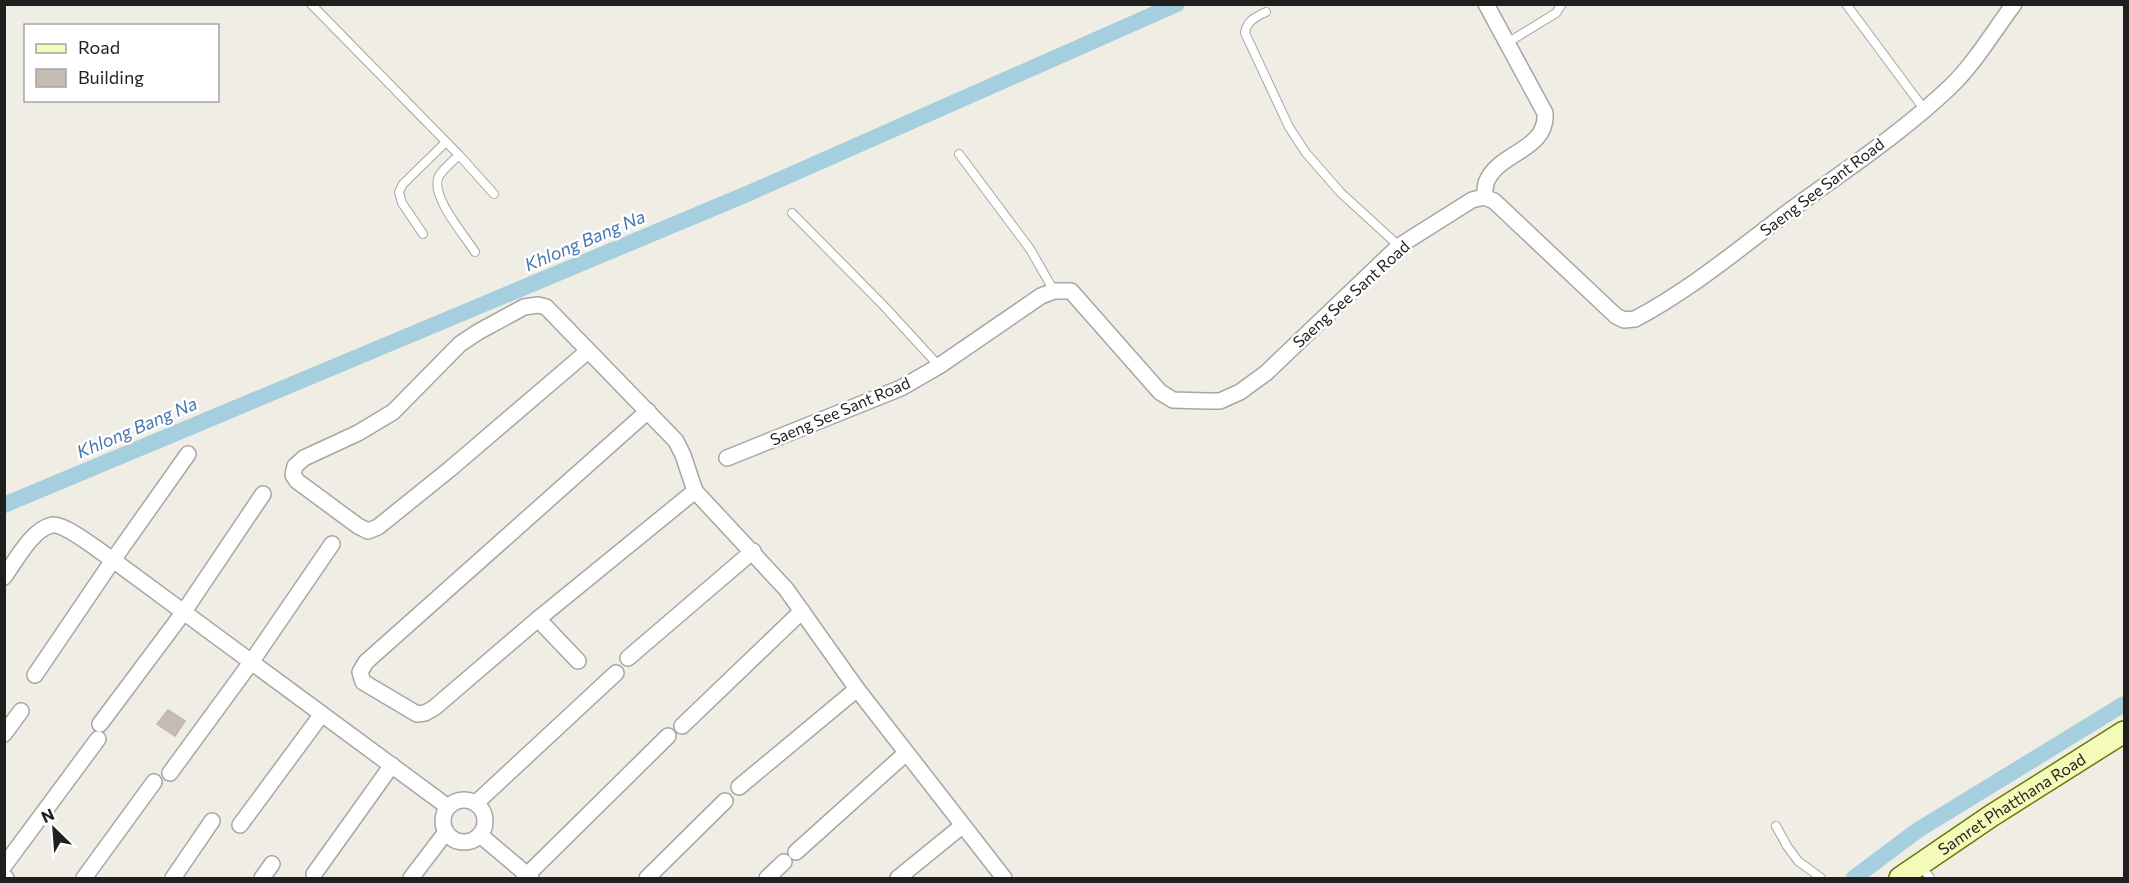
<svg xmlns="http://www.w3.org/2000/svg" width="2129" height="883" viewBox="0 0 2129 883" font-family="Commissioner,sans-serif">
<rect width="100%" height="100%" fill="#f0ede5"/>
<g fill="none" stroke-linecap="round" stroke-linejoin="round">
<g stroke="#a5cedf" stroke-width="16">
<path d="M4 505 747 194 1177 4"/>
<path d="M1854 878 1918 830 2124 704"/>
</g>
</g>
<path fill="#c5bcb4" stroke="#c3b5a7" stroke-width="1.5" d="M168 710 185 721 175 736 157 724Z"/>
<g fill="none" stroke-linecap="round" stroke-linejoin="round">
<g stroke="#a6a6a6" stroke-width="10">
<g id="lane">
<path d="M311 4 459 155 494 194"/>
<path d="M1846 4 1924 109"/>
<path d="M1266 12C1256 17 1247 20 1245 33L1289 127 1306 153 1341 193 1399 246"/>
<path d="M1507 43 1556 13 1562 4"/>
<path d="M959 154 1030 249 1054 291"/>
<path d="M459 155C453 161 443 169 439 176 429 195 465 236 475 252"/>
<path d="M792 213 883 305 939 366"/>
<path d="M423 234 402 203 399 192 403 184 446 142"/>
<path d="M1776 826 1787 846 1798 861 1821 878"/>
<path d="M1921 866 1930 878"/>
</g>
</g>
<g stroke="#a6a6a6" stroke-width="18">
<g id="street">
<path d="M1484 197C1485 192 1485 187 1486 183 1497 152 1548 151 1545 113L1486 4"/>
<path d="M588 351 450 469 378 527 368 531 358 526 297 481 293 475 295 466 304 458 358 433 393 412 460 344 478 332 524 307 538 305 546 307 676 441 683 455 695 491 786 589 857 689 1004 878"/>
<path d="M648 411 366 662 360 672 363 682 417 714 425 713 434 708 538 619 695 491"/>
<path d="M727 458 901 388 939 366 1041 296 1054 291H1071L1160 392 1173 400 1207 401H1220L1240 392 1266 373 1399 246 1472 200 1484 197 1494 201 1616 316 1624 320 1635 319C1692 289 1741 247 1792 209 1844 171 1903 132 1950 87 1975 63 1993 32 2014 4"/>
<path d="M4 577C15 562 32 529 52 525 65 523 100 552 113 560L448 807"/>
<path d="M538 619 578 661"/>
<path d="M628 658 753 551"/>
<path d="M35 675 113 560 188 454"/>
<path d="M100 724 183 613 263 494"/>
<path d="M682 726 802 611"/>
<path d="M4 734 21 711"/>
<path d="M170 773 252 661 332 544"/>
<path d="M739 787 857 689"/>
<circle cx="464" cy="821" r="21"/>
<path d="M476 803 616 673"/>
<path d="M240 825 322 714"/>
<path d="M480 835 531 878"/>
<path d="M796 852 905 754"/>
<path d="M4 866 98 739"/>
<path d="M314 874 392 765"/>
<path d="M4 878H6"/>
<path d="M84 878 154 782"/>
<path d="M173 878 212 821"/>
<path d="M262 878 272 864"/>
<path d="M411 878 446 832"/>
<path d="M524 878 668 736"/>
<path d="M647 878 725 801"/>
<path d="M767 878 784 862"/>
<path d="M898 878 962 826"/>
</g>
</g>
<g stroke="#667b02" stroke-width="24">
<g id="secondary">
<path id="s1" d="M1900 878 1991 816 2124 732"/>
</g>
</g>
<use href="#lane" stroke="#fff" stroke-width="8"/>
<use href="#street" stroke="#fff" stroke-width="15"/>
<use href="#secondary" stroke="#f4fbb8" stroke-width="21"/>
</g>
<g text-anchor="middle" stroke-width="5" stroke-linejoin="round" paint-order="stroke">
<g font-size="16" fill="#1f1f1f" stroke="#fff">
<text transform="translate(1822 187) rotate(-37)" y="6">Saeng See Sant Road</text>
<text transform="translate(1351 294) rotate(-42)" y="6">Saeng See Sant Road</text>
<text transform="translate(840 411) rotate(-23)" y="6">Saeng See Sant Road</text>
<text dy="6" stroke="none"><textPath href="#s1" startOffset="134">Samret Phatthana Road</textPath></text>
</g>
<g font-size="18" font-style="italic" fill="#4877b2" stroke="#fff">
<text transform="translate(585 241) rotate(-23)" y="6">Khlong Bang Na</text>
<text transform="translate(137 428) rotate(-23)" y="6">Khlong Bang Na</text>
</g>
</g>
<rect width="2129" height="883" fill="none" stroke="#1f1f1f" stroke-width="12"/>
<rect x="24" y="24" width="195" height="78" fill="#ffffff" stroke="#a5a5a5" stroke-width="1.5"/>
<rect x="36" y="44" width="30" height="9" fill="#f4fbb8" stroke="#a5a5a5" stroke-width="1.5"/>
<text x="78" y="54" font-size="18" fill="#1f1f1f">Road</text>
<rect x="36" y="69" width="30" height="18" fill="#c5bcb4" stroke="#a5a5a5" stroke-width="1.5"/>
<text x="78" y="84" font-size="18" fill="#1f1f1f">Building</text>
<g transform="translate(54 829) rotate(335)" stroke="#ffffff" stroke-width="4.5" paint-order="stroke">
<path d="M0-4.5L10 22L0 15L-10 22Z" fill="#1f1f1f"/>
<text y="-9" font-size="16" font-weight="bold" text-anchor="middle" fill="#1f1f1f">N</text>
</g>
</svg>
